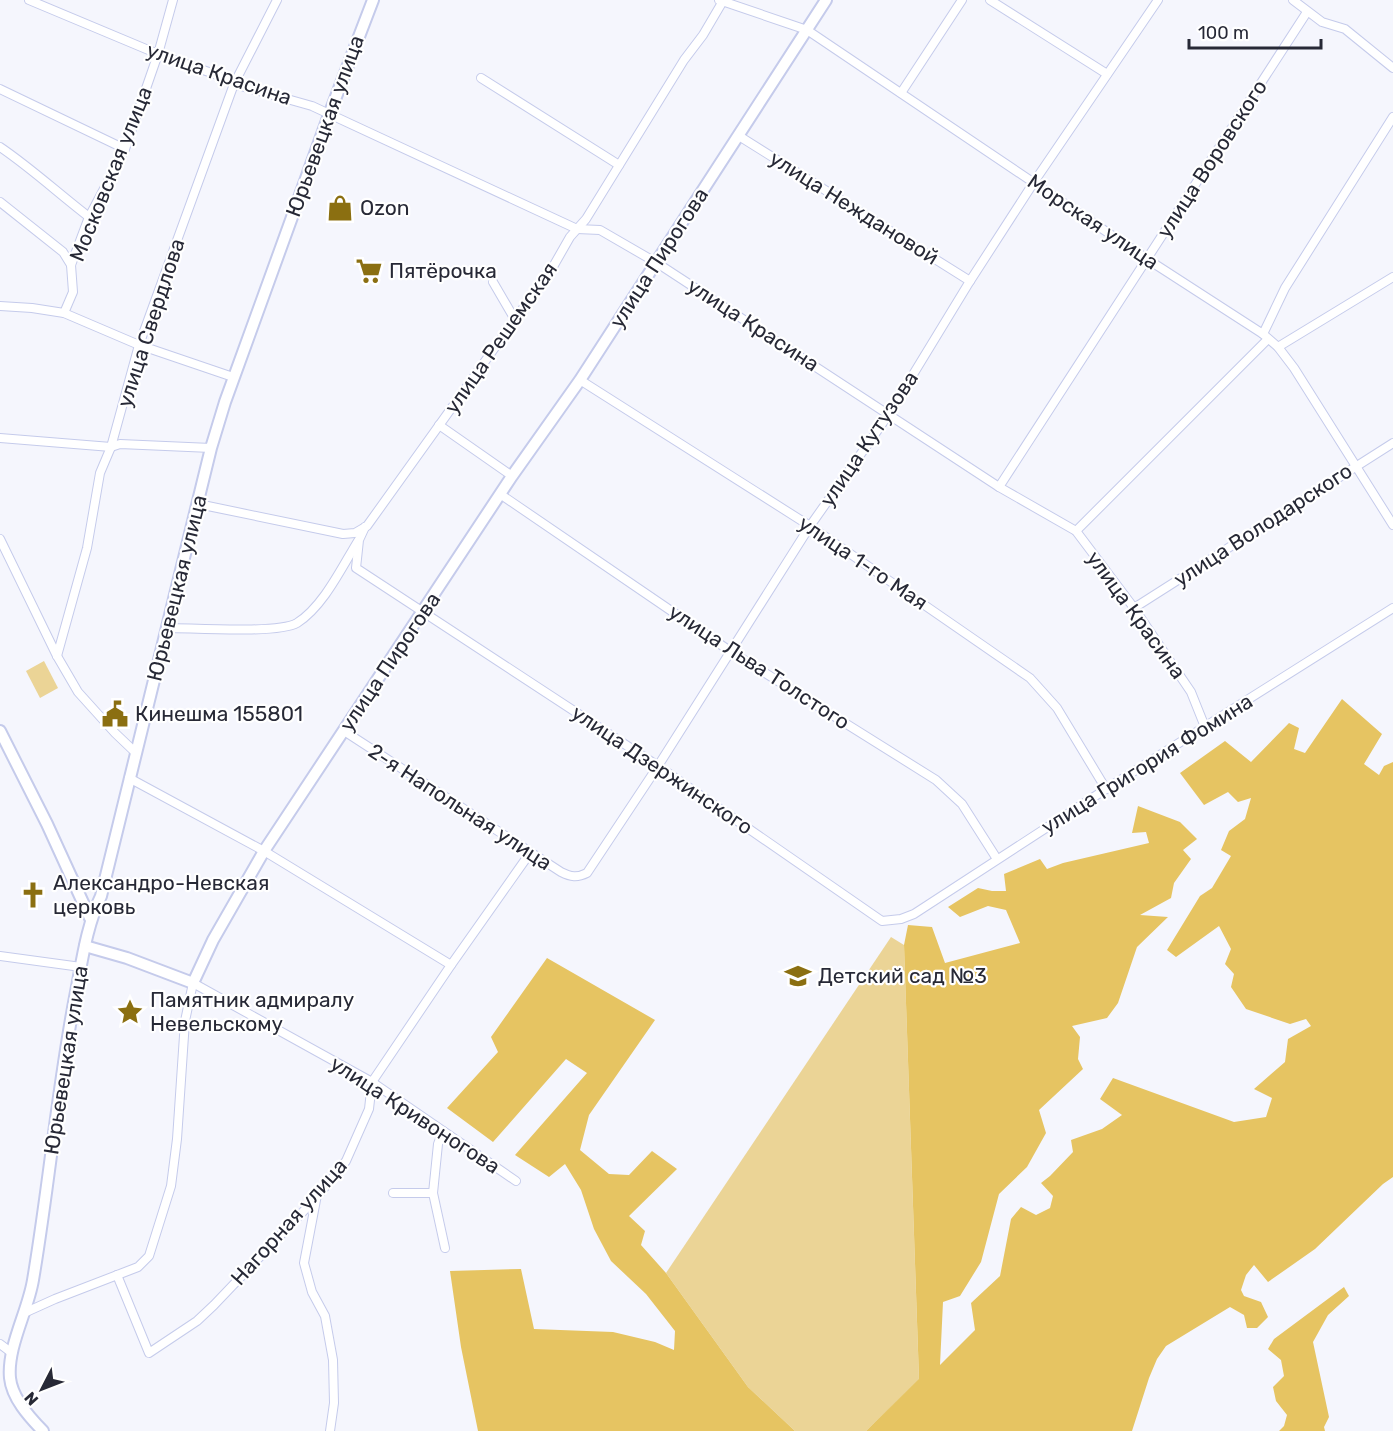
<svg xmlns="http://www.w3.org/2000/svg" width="1393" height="1431" viewBox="0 0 1393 1431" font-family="Rubik,sans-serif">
<rect width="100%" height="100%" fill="#f5f6fd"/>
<g fill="#ebd496">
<path d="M44 661 58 688 40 698 26 671Z"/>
<path d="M891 937 904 945 919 1380 866 1431H795L748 1387 666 1273Z"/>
</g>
<g fill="#e6c462">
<path d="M1342 699 1382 734 1364 764 1379 775 1384 766 1393 762V1177L1383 1184 1315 1249 1268 1282 1254 1265 1246 1275 1241 1290 1244 1296 1261 1302 1268 1317 1257 1328H1247L1244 1315 1230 1307 1166 1346 1157 1359 1149 1378 1132 1431H866L919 1379 904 945 908 925 932 927 945 963 1020 943 1006 910 988 906 960 917 948 907 978 888 992 891H1006L1004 874 1040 859 1047 869 1063 863 1149 843 1146 832 1132 833 1138 806 1180 822 1197 839 1183 850 1191 859 1174 883 1171 898 1140 915 1168 917 1137 947 1118 1003 1107 1018 1072 1026 1080 1037 1078 1059 1083 1069 1039 1110 1046 1133 1027 1167 999 1194 981 1262 960 1296 943 1302 940 1365 975 1330 971 1303 1000 1276 1011 1219 1021 1207 1036 1215 1050 1208 1053 1196 1041 1183 1050 1176 1073 1152 1071 1140 1102 1129 1122 1115 1100 1099 1113 1078 1234 1122 1266 1117 1272 1098 1254 1089 1285 1062 1288 1039 1311 1026 1306 1019 1290 1024 1246 1009 1231 987 1234 974 1225 964 1231 949 1219 926 1176 957 1167 950 1200 896 1212 888 1231 856 1221 850 1229 831 1245 819 1251 798 1238 802 1228 792 1204 805 1180 773 1225 741 1251 762 1289 723 1299 728 1294 749 1305 753Z"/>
<path d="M547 958 655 1020 589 1115 580 1150 609 1174 629 1175 652 1151 677 1169 629 1216 645 1231 641 1245 666 1273 748 1387 795 1431H478L461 1347 450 1271 521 1269 534 1329 613 1332 655 1342 674 1350 675 1331 646 1294 611 1261 594 1229 581 1190 565 1164 549 1177 515 1155 587 1073 566 1059 493 1142 447 1108 498 1052 491 1037Z"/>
<path d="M1344 1287 1349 1296 1328 1315 1313 1342 1329 1417 1324 1427 1325 1431H1279L1284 1426 1287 1415 1276 1401 1273 1387 1284 1376 1281 1360 1268 1349 1274 1339Z"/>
</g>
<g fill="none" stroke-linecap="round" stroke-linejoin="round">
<g stroke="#c5cbeb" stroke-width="10">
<g id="street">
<path d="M29 0 158 54 220 76 234 84 312 106 577 229 600 230 657 263 999 487 1076 531 1134 608 1191 692 1205 727"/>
<path d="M719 0 807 30 1147 259 1263 334 1278 347 1294 368 1393 525"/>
<path d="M990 0 1107 74"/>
<path d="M1293 0 1322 22 1345 29 1393 68"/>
<path d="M481 78 619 165"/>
<path d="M0 89 125 149"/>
<path d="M901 93 962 0"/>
<path d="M739 136 970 281"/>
<path d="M0 147C31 168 59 194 89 217"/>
<path d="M0 202 63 252 71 265"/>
<path d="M493 282 514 318"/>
<path d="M0 306 32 308 64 313 139 345 233 377"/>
<path d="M64 313 73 292 71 265 89 217 125 149 158 54 173 0"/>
<path d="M1263 334 1285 288 1393 117"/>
<path d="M1278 347 1393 277"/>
<path d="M580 380 810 526 1030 678 1057 708 1106 789"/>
<path d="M439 425 512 476"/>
<path d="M0 438 111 447 120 444 211 448"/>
<path d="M999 487 1307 12"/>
<path d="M500 494 730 651 936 780 962 804 997 859"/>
<path d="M198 504 343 534 355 533 367 526 554 265 570 237 586 219 684 60 703 35 723 1"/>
<path d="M365 527 359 540 356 568 658 766 882 921 901 919 914 914 1106 789 1393 608"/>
<path d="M1076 531 1268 339"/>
<path d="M0 539 57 656 78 692 115 733 136 753"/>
<path d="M1134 608 1393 443"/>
<path d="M167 628C193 628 278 634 297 623 323 607 342 567 358 541"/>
<path d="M57 656 87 548 100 473 111 447 139 345 234 84 277 0"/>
<path d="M344 731 561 872C571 877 577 878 587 873L658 766 810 526 889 414 970 281 1034 182 1158 0"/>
<path d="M129 778 264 851 451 965"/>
<path d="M0 956 81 967"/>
<path d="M443 1131 438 1144 433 1193 445 1248"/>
<path d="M393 1193H433"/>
<path d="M316 1200 304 1263 312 1292 325 1316 333 1360 334 1403 330 1431"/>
<path d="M117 1275 149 1353 197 1321 214 1305 316 1198 346 1161 369 1109 372 1082 451 965 530 853"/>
<path d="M24 1313 55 1299 138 1267 149 1256 171 1186 177 1139 185 1021 193 983 372 1082 516 1181"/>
<path d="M0 1344 12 1353"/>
</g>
</g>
<g stroke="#c5cbeb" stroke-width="14">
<g id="secondary">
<path d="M0 731 47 824 90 918"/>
<path d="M85 946 127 958 193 983 213 940 264 851 512 476 580 380 826 0"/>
<path d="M43 1431C29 1417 12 1398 10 1378 7 1347 28 1311 33 1280 49 1186 57 1091 75 997 82 962 86 927 101 896L211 448 225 402 329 115 373 0"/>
</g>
</g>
<use href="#street" stroke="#fff" stroke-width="8"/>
<use href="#secondary" stroke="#fff" stroke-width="10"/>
</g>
<defs>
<g id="shop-bare" transform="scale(2.07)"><path d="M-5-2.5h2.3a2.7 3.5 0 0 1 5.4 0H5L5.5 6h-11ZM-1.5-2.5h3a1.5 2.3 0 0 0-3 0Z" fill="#8b6f11" stroke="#fff" stroke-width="2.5" paint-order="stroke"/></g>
<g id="supermarket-bare" transform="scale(2.07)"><path d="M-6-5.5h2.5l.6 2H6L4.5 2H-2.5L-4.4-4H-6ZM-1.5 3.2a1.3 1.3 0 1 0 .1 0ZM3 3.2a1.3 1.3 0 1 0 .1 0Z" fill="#8b6f11" stroke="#fff" stroke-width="2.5" paint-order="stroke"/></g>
<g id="civic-bare" transform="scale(2.07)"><path d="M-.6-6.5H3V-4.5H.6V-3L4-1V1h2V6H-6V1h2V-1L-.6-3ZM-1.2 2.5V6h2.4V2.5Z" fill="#8b6f11" stroke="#fff" stroke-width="2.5" paint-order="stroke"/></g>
<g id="church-bare" transform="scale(2.07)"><path d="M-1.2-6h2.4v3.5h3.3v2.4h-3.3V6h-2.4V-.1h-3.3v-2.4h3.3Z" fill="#8b6f11" stroke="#fff" stroke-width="2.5" paint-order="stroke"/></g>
<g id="school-bare" transform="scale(2.07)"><path d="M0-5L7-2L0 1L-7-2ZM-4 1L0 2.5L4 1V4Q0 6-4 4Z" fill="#8b6f11" stroke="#fff" stroke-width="2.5" paint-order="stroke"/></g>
<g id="sight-bare" transform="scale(2.07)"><path d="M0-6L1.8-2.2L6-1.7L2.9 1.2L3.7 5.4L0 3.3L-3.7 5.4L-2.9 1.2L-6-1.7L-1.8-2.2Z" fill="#8b6f11" stroke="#fff" stroke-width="2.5" paint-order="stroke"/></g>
</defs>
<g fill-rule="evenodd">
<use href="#shop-bare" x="340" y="208"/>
<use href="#supermarket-bare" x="369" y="271"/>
<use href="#civic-bare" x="115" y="714"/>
<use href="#church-bare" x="33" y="895"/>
<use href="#school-bare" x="798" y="976"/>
<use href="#sight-bare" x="130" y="1012"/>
</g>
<g text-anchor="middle" stroke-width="4.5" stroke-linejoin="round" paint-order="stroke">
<g font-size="21" fill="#272936" stroke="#fff">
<text transform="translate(219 74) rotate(19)" y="7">улица Красина</text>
<text transform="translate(325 126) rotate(-70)" y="7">Юрьевецкая улица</text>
<text transform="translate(1212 159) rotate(-57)" y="7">улица Воровского</text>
<text transform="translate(111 174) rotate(-68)" y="7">Московская улица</text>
<text transform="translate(854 208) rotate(32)" y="7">улица Неждановой</text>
<text transform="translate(1093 222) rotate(34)" y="7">Морская улица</text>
<text transform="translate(659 258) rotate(-57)" y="7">улица Пирогова</text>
<text transform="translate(151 323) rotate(-72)" y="7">улица Свердлова</text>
<text transform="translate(753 325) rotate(33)" y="7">улица Красина</text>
<text transform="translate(501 338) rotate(-55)" y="7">улица Решемская</text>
<text transform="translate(869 439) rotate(-56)" y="7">улица Кутузова</text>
<text transform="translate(1263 525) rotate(-33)" y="7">улица Володарского</text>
<text transform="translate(863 563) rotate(34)" y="7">улица 1-го Мая</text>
<text transform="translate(177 588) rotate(-76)" y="7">Юрьевецкая улица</text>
<text transform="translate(1136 615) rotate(54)" y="7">улица Красина</text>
<text transform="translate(390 662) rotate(-56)" y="7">улица Пирогова</text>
<text transform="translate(759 667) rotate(33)" y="7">улица Льва Толстого</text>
<text transform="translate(1147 764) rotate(-32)" y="7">улица Григория Фомина</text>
<text transform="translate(662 770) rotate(34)" y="7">улица Дзержинского</text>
<text transform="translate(460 807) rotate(33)" y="7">2-я Напольная улица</text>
<text transform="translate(66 1060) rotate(-81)" y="7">Юрьевецкая улица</text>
<text transform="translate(415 1115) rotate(33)" y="7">улица Кривоногова</text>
<text transform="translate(289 1222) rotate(-48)" y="7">Нагорная улица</text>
</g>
<g font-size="21" fill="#272936" stroke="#fff" text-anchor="start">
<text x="360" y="215">Ozon</text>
<text x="389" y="278">Пятёрочка</text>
<text x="135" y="721">Кинешма 155801</text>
<text x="53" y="890">Александро-Невская<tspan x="53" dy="24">церковь</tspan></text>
<text x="818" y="983">Детский сад №3</text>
<text x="150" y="1007">Памятник адмиралу<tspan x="150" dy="24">Невельскому</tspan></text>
</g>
</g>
<g transform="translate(42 1389) rotate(228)" stroke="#ffffff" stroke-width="4.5" paint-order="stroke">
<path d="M0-4.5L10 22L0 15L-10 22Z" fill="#272936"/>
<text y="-9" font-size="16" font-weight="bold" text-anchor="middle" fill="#272936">N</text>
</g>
<path d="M1189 39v9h132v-9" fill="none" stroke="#272936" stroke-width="3"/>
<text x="1198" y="39" font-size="18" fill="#272936" stroke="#ffffff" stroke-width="4.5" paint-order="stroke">100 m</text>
</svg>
